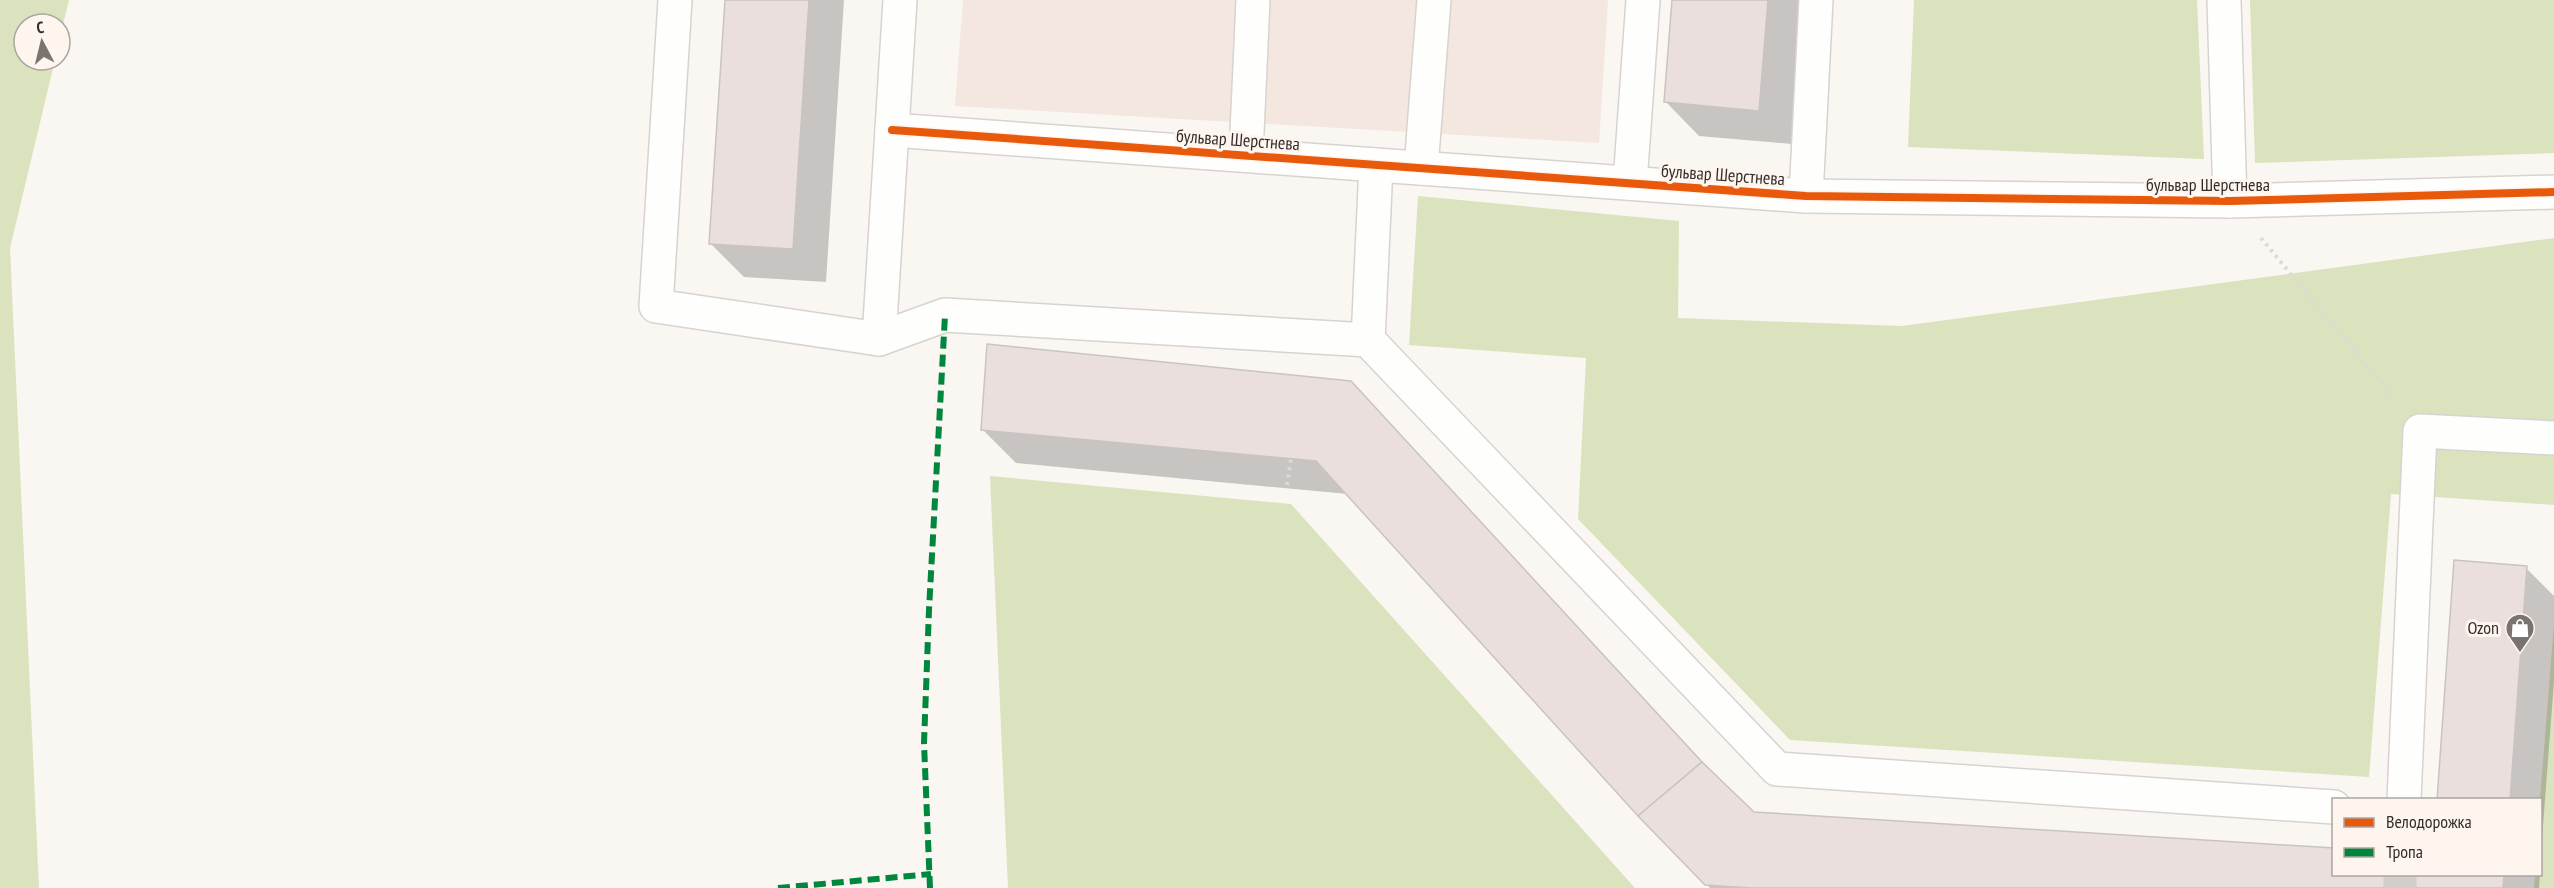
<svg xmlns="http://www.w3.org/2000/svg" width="2554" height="888" viewBox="0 0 2554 888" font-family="'PT Sans Narrow',sans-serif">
<rect width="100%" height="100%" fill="#faf6f2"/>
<path fill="#f3e7e0" d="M963 0H1608L1599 143 955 106Z"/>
<g fill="#dbe3be">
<path d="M0 0H69L60 37V24H24V60H55L10 248 39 888H0Z"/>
<path d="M1914 0H2197L2204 159 1908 147Z"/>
<path d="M2250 0H2554V153L2255 163Z"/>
<path d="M1418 196 1679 221 1678 318 1902 326 2554 238V505L2391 494 2369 777 1790 740 1578 519 1586 358 1409 345Z"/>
<path d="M990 476 1291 504 1635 888H1008Z"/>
<path d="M2554 624V888H2534L2535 875 2540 874V799Z"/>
</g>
<g fill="#0003">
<path d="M726 0H844L826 282 744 277 710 243Z"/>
<path d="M1674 0H1804L1792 144 1699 136 1666 102Z"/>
<path d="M1350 382 1723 784 1754 814 2334 874H2540L2539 888H1710L1639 815 1348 494 1016 463 982 429Z"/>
<path d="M2526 568 2554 596V682L2540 865V800H2438Z"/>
</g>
<g fill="#ebdfdd" stroke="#c8c4c2" stroke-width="1.5">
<path d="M725 0H809L793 249 709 244Z"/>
<path d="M1672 0H1768L1759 111 1664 102Z"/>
<path d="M987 344 1351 381 1702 762 1638 816 1316 461 981 430Z"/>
<path d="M2454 560 2527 566 2510 800H2437Z"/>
<path d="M1702 762 1754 812 2334 848V874H2504L2503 888H1752L1705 885 1638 816Z"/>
</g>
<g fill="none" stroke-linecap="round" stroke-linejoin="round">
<path stroke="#d2ceca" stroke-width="33" stroke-dasharray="33 16" stroke-linecap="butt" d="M2400 888V874"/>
<g stroke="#d7d3d1" stroke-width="36">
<g id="minor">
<path d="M675 0 656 306 879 339"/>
<path d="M900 0 879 339 945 315 1368 340 1777 769 2334 807"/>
<path d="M2224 0 2230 201"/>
<path d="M892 130 1806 196 2230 201 2554 192"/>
<path d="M1246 155 1253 0"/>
<path d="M1421 168 1434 0"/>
<path d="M1630 183 1643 0"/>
<path d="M1806 196 1816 0"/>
<path d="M1368 340 1376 165"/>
<path d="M2404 800 2420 431 2554 438"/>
</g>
</g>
<g stroke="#dbdad9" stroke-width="4" stroke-dasharray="3 4.5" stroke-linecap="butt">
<path d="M2261 238 2396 401"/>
<path d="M1287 485 1291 459"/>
</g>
<use href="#minor" stroke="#fefefd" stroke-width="33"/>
<g stroke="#00873e" stroke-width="6" stroke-dasharray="12 6" stroke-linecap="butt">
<path d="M778 888 931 874"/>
<path d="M930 888 924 743 929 610 945 315"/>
</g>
<g stroke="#fef5ef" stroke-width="11">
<path id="cycleway" d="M892 130 1806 196 2230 201 2554 192"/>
</g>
<use href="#cycleway" stroke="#e8590c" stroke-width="8"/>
</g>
<defs>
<g id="shop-pin" transform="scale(1.5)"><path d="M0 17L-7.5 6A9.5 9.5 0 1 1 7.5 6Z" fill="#797471" stroke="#fef5ef"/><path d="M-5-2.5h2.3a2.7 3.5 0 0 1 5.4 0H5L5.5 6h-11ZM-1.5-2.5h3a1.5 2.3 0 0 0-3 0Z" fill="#fff"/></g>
</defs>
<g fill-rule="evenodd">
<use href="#shop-pin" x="2520" y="628"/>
</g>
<g text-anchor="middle" stroke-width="6" stroke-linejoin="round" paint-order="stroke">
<g font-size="18" fill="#332e2c" stroke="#fef5ef">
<text transform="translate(1238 140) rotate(4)" y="6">бульвар Шерстнева</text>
<text transform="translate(1723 175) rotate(4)" y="6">бульвар Шерстнева</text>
<text x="2208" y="191">бульвар Шерстнева</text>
</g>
<g font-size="18" fill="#332e2c" stroke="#fef5ef" text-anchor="end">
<text x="2499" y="634">Ozon</text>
</g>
</g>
<rect x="2332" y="798" width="210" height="78" fill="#fef5ef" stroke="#ada5a1" stroke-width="1.5"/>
<rect x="2344" y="818" width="30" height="9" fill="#e8590c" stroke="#ada5a1" stroke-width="1.5"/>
<text x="2386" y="828" font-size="18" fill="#332e2c">Велодорожка</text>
<rect x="2344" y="848" width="30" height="9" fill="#00873e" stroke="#ada5a1" stroke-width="1.5"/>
<text x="2386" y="858" font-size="18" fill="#332e2c">Тропа</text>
<g transform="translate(42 42) rotate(353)"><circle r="28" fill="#fef5ef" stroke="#ada5a1" stroke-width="1.5"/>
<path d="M0-4.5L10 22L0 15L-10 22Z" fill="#797471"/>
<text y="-9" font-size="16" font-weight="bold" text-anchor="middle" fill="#332e2c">С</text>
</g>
</svg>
